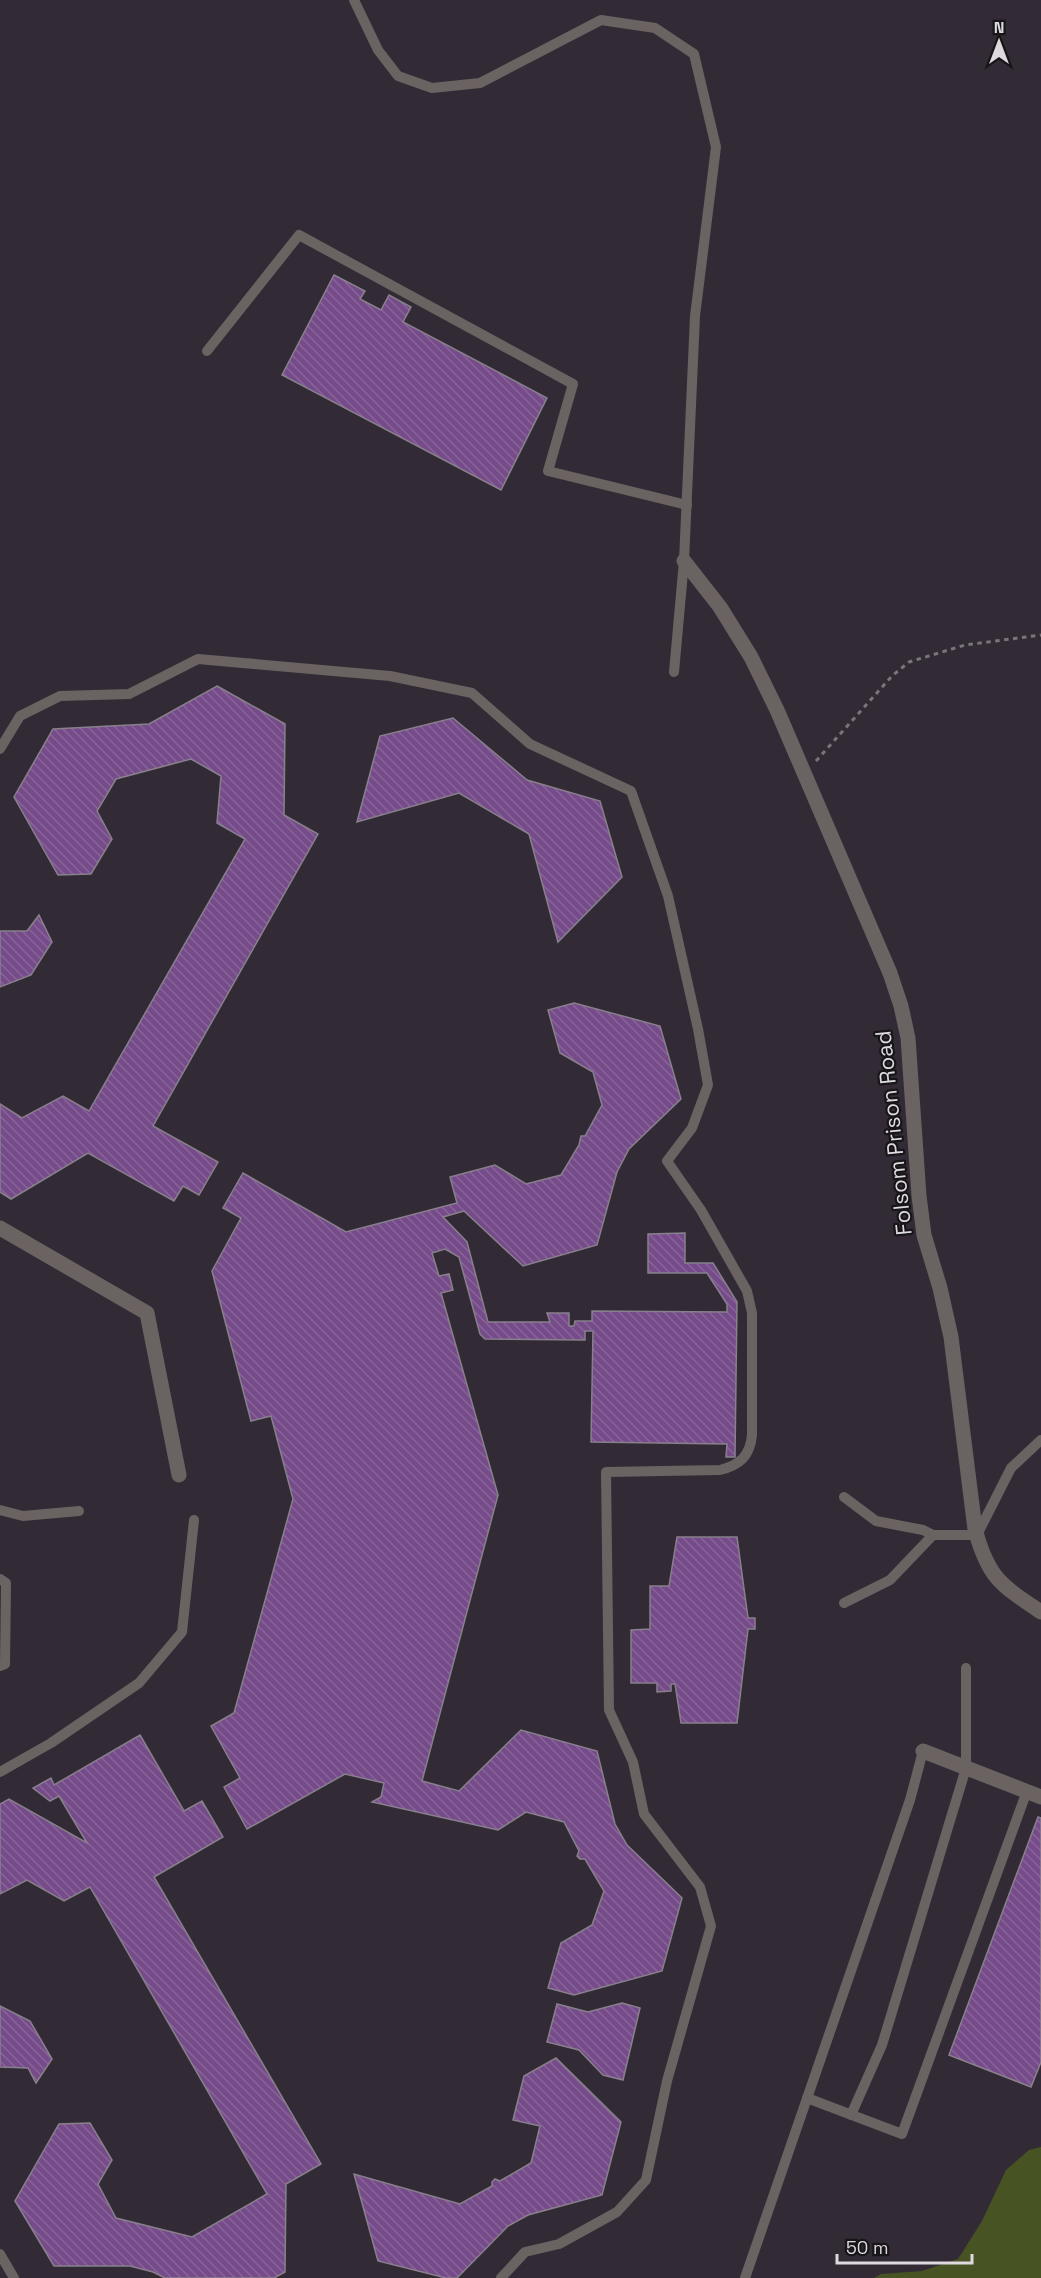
<svg xmlns="http://www.w3.org/2000/svg" width="1041" height="2278" viewBox="0 0 1041 2278" font-family="'Space Grotesk',sans-serif">
<defs>
<pattern id="building-back-hatch" width="6" height="6" patternUnits="userSpaceOnUse" patternTransform="scale(1.5)"><rect width="6" height="6" fill="#764b89"/><path d="M-1 5l2 2M0 0l6 6M5-1l2 2" fill="none" stroke="#896499"/></pattern>
</defs>
<rect width="100%" height="100%" fill="#322b35"/>
<path fill="#485324" d="M1041 2147V2278H874L881 2274 922 2271 958 2259 982 2221 1006 2170 1029 2150Z"/>
<g fill="url(#building-back-hatch)" stroke="#88808c" stroke-width="1.5">
<path d="M334 275 365 291 360 299 381 310 389 295 411 307 403 322 547 398 501 490 282 375Z"/>
<path d="M217 686 285 724 284 815 318 834 153 1126 218 1162 199 1195 183 1186 174 1201 88 1153 11 1199 0 1192V1104L22 1118 63 1096 89 1111 245 839 217 823 221 776 191 759 116 779 97 811 112 839 91 874 58 875 14 797 53 729 149 724Z"/>
<path d="M453 718 527 780 600 801 622 877 558 942 529 834 459 793 357 822 380 736Z"/>
<path d="M39 915 52 942 31 975 0 987V931H27Z"/>
<path d="M574 1003 660 1026 681 1099 629 1149 617 1172 597 1245 523 1266 464 1211 443 1217 467 1242 488 1322H550L547 1313H569V1326H574L575 1321H592V1311L727 1312V1304L707 1273H648V1234L685 1233V1263H713L737 1302 735 1457H726L727 1444 591 1442 593 1331H585V1340L485 1339 480 1334 459 1257 445 1249 432 1253 439 1276 449 1274 453 1290 441 1293 498 1495 422 1781 459 1791 521 1730 597 1751 615 1824 627 1845 682 1898 662 1971 574 1995 548 1988 561 1943 592 1925 604 1891 585 1859H580L577 1856 579 1851 564 1822 526 1812 498 1830 372 1802 381 1797 384 1783 345 1774 247 1829 224 1787 240 1778 211 1726 234 1713 293 1499 271 1416 251 1421 212 1271 241 1218 223 1208 243 1173 346 1232 457 1203 450 1177 495 1165 526 1184 561 1175 579 1145 581 1136H585L602 1105 593 1072 560 1053 548 1010Z"/>
<path d="M677 1537H737L748 1618H755V1629H748L737 1723H681L675 1684H671V1691L657 1692V1683H631V1630L650 1629V1586H669Z"/>
<path d="M140 1735 184 1811 202 1801 223 1837 154 1877 321 2164 286 2184 285 2272 274 2278H165L153 2272 130 2266H54L15 2201 59 2124 90 2123 112 2160 98 2184 116 2218 192 2237 267 2194 90 1887 64 1901 27 1880 0 1894V1804L9 1799 87 1843 59 1796 50 1801 33 1788 51 1778 54 1785Z"/>
<path d="M1038 1817 1041 1818V2062L1031 2087 949 2055Z"/>
<path d="M622 2003 640 2008 623 2080 603 2075 579 2050 547 2042 557 2004 588 2012Z"/>
<path d="M0 2006 30 2021 52 2059 36 2083 28 2068 0 2067Z"/>
<path d="M556 2058 621 2122 602 2195 528 2215 508 2226 457 2278H446L378 2261 354 2174 460 2204 492 2186V2182L495 2179 500 2181 531 2163 540 2126 513 2120 524 2076Z"/>
</g>
<g fill="none" stroke-linecap="round" stroke-linejoin="round">
<path stroke="#7a747c" stroke-width="3" stroke-dasharray="4.5 4.5" stroke-linecap="butt" d="M816 761 892 676 909 662 965 645 1041 635"/>
<g stroke="#6a6362" stroke-width="10">
<path d="M354 0 378 50 398 76 432 88 480 83 601 20 655 28 694 54 716 147 695 316 684 561 674 672"/>
<path d="M207 351 299 235 573 384 548 471 687 505"/>
<path d="M0 749 20 716 60 696 129 694 198 659 390 676 472 693 530 744 631 791 668 896 698 1029 708 1085 692 1128 667 1161 701 1210 747 1291 752 1313V1435C750 1456 740 1465 720 1470L606 1472 609 1710 633 1762 644 1814 700 1887 711 1926 667 2081 646 2180 617 2212 559 2244 525 2252 501 2278"/>
<path d="M844 1497 876 1521 923 1530 933 1535 890 1580 844 1603"/>
<path d="M0 1510 23 1516 79 1511"/>
<path d="M933 1535H977L1011 1468 1041 1440"/>
<path d="M0 1579 6 1583 5 1664 0 1666"/>
<path d="M0 1772 51 1743 139 1683 182 1632 194 1520"/>
<path d="M807 2098 902 2134 1027 1791"/>
<path d="M851 2115 882 2045 966 1768V1668"/>
<path d="M0 2254 14 2278"/>
<path d="M745 2278 910 1800 923 1751"/>
</g>
<g stroke="#6a6362" stroke-width="15">
<path d="M684 561 720 607 751 657 777 710 890 973 901 1006 908 1038 919 1196 924 1235 940 1288 951 1337 975 1529C988 1578 1001 1585 1041 1612"/>
<path d="M0 1228 147 1313 179 1475"/>
<path d="M923 1751 1041 1797"/>
</g>
</g>
<g text-anchor="middle" stroke-width="4.5" stroke-linejoin="round" paint-order="stroke">
<g font-size="22" fill="#ddd9df" stroke="#181519">
<text transform="translate(893 1133) rotate(-96)" y="8">Folsom Prison Road</text>
</g>
</g>
<g transform="translate(999 42)" stroke="#181519" stroke-width="4.5" paint-order="stroke">
<path d="M0-4.5L10 22L0 15L-10 22Z" fill="#ddd9df"/>
<text y="-9" font-size="16" font-weight="bold" text-anchor="middle" fill="#ddd9df">N</text>
</g>
<path d="M837 2254v9h135v-9" fill="none" stroke="#ddd9df" stroke-width="3"/>
<text x="846" y="2254" font-size="18" fill="#ddd9df" stroke="#181519" stroke-width="4.5" paint-order="stroke">50 m</text>
</svg>
